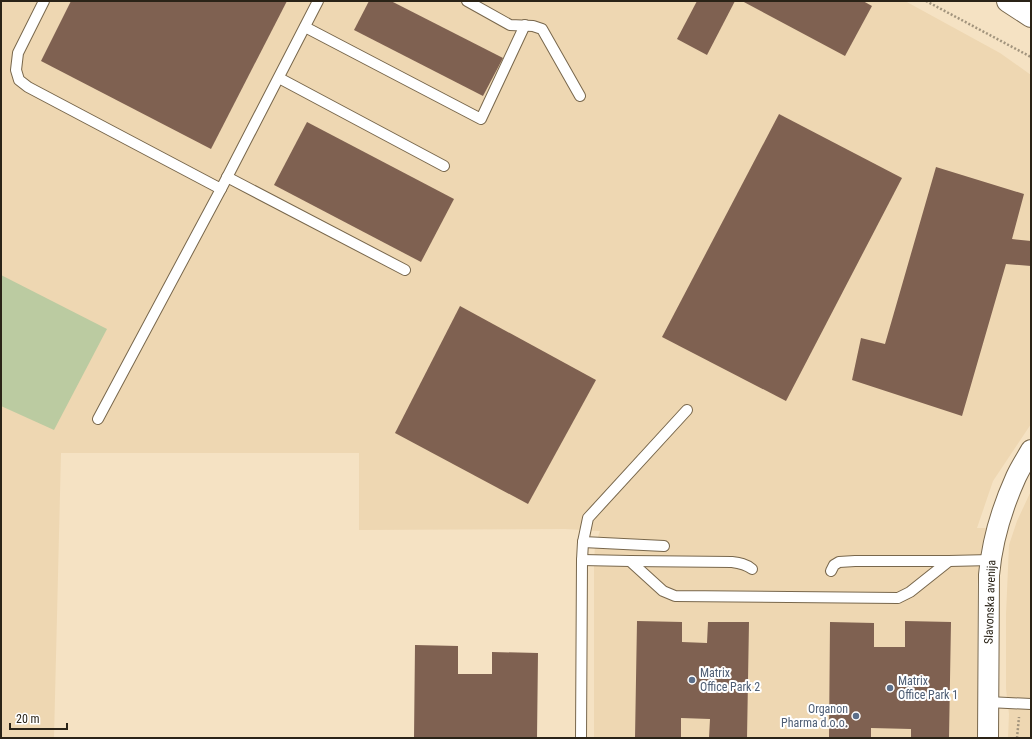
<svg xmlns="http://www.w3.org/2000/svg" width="1032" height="739" viewBox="0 0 1032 739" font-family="'Roboto Condensed',sans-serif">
<rect width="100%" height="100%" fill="#f5e2c3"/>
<g fill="#eed7b2">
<path d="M1 1H905L1000 53 1031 75V424L993 481 977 528H988L983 540 979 566 977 584V738H594V563L595 545 600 531 565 529 359 530V453H61L54 738H1Z"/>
<path d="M1031 491V738H1008L1009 714 1006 689V614L1009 545 1017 521Z"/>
</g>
<path fill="#bbcba1" d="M1 275 107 329 54 430 1 406Z"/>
<g fill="#7f6151">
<path d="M71 1H287L211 149 41 61Z"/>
<path d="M369 1H391L503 58 483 96 354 30Z"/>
<path d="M697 1H735L707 55 677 39Z"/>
<path d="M742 1H863L872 6 845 56Z"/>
<path d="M779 114 902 178 786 401 662 337Z"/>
<path d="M307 122 454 199 421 262 274 185Z"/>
<path d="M936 167 1024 194 1012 239 1031 241V266L1006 264 962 416 852 380 861 338 885 344Z"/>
<path d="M460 306 596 380 528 504 395 433Z"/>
<path d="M637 621 682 622V642L707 643 708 622H749L747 738H709L710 719 681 718V738H635Z"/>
<path d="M905 621 951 622 949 738H911V729L871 728V738H829L830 622 874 623V647H905Z"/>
<path d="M415 645 458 646V674H492V652L538 653 537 738H414Z"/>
</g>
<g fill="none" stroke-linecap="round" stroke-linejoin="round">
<g stroke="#78674c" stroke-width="12">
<g id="lane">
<path d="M44 1 18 53 16 70 19 80 28 87 221 189 318 1"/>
<path d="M467 1 510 25 533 26 542 29 580 96"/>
<path d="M305 27 481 119 525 25"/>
<path d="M279 78 444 166"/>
<path d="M227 177 405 270"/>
<path d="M98 419 221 189"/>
<path d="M583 542 664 546"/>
<path d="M582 560 630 561 663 591 675 596 898 598 910 592 949 561"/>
<path d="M630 561 732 562C740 563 746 564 752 569"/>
<path d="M831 571 834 565 839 562 855 561H949L991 560"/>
<path d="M988 702 1031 704"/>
<path d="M581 738 582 560 583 542 588 518 687 410"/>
</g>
</g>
<g stroke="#78674c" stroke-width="22">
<path id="street" d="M988 738 989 575C992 541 1002 508 1016 477 1020 468 1026 459 1031 450"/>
</g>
<g stroke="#78674c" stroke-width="24">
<path id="secondary" d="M1008 1 1031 16"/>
</g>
<g stroke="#a2947d" stroke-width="2.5" stroke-dasharray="2 2" stroke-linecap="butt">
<path d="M926 1 1031 57"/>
<path d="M1017 738 1019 717"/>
</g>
<use href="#lane" stroke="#fff" stroke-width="10"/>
<use href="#street" stroke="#fff" stroke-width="20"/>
<use href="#secondary" stroke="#fff" stroke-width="22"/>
</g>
<g fill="#5c6f8a" stroke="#fff" stroke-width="1.5">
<circle cx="692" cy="680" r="4"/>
<circle cx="890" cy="688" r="4"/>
<circle cx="856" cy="716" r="4"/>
</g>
<g text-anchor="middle" stroke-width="4" stroke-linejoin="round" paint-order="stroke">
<g font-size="12" fill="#2a2317" stroke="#fff">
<text transform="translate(990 602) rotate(-88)" y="4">Slavonska avenija</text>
</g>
<g font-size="12" fill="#4e5e75" stroke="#fff" text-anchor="start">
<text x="700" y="677">Matrix<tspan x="700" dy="14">Office Park 2</tspan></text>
<text x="898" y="685">Matrix<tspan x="898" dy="14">Office Park 1</tspan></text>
<text x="848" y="713" text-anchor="end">Organon<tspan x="848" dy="14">Pharma d.o.o.</tspan></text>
</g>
</g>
<rect width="1032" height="739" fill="none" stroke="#2a2317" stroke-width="4"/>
<path d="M10 723v6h57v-6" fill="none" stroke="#2a2317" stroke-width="2"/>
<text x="16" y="723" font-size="12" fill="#2a2317" stroke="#ffffff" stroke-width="3" paint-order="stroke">20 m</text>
</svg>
